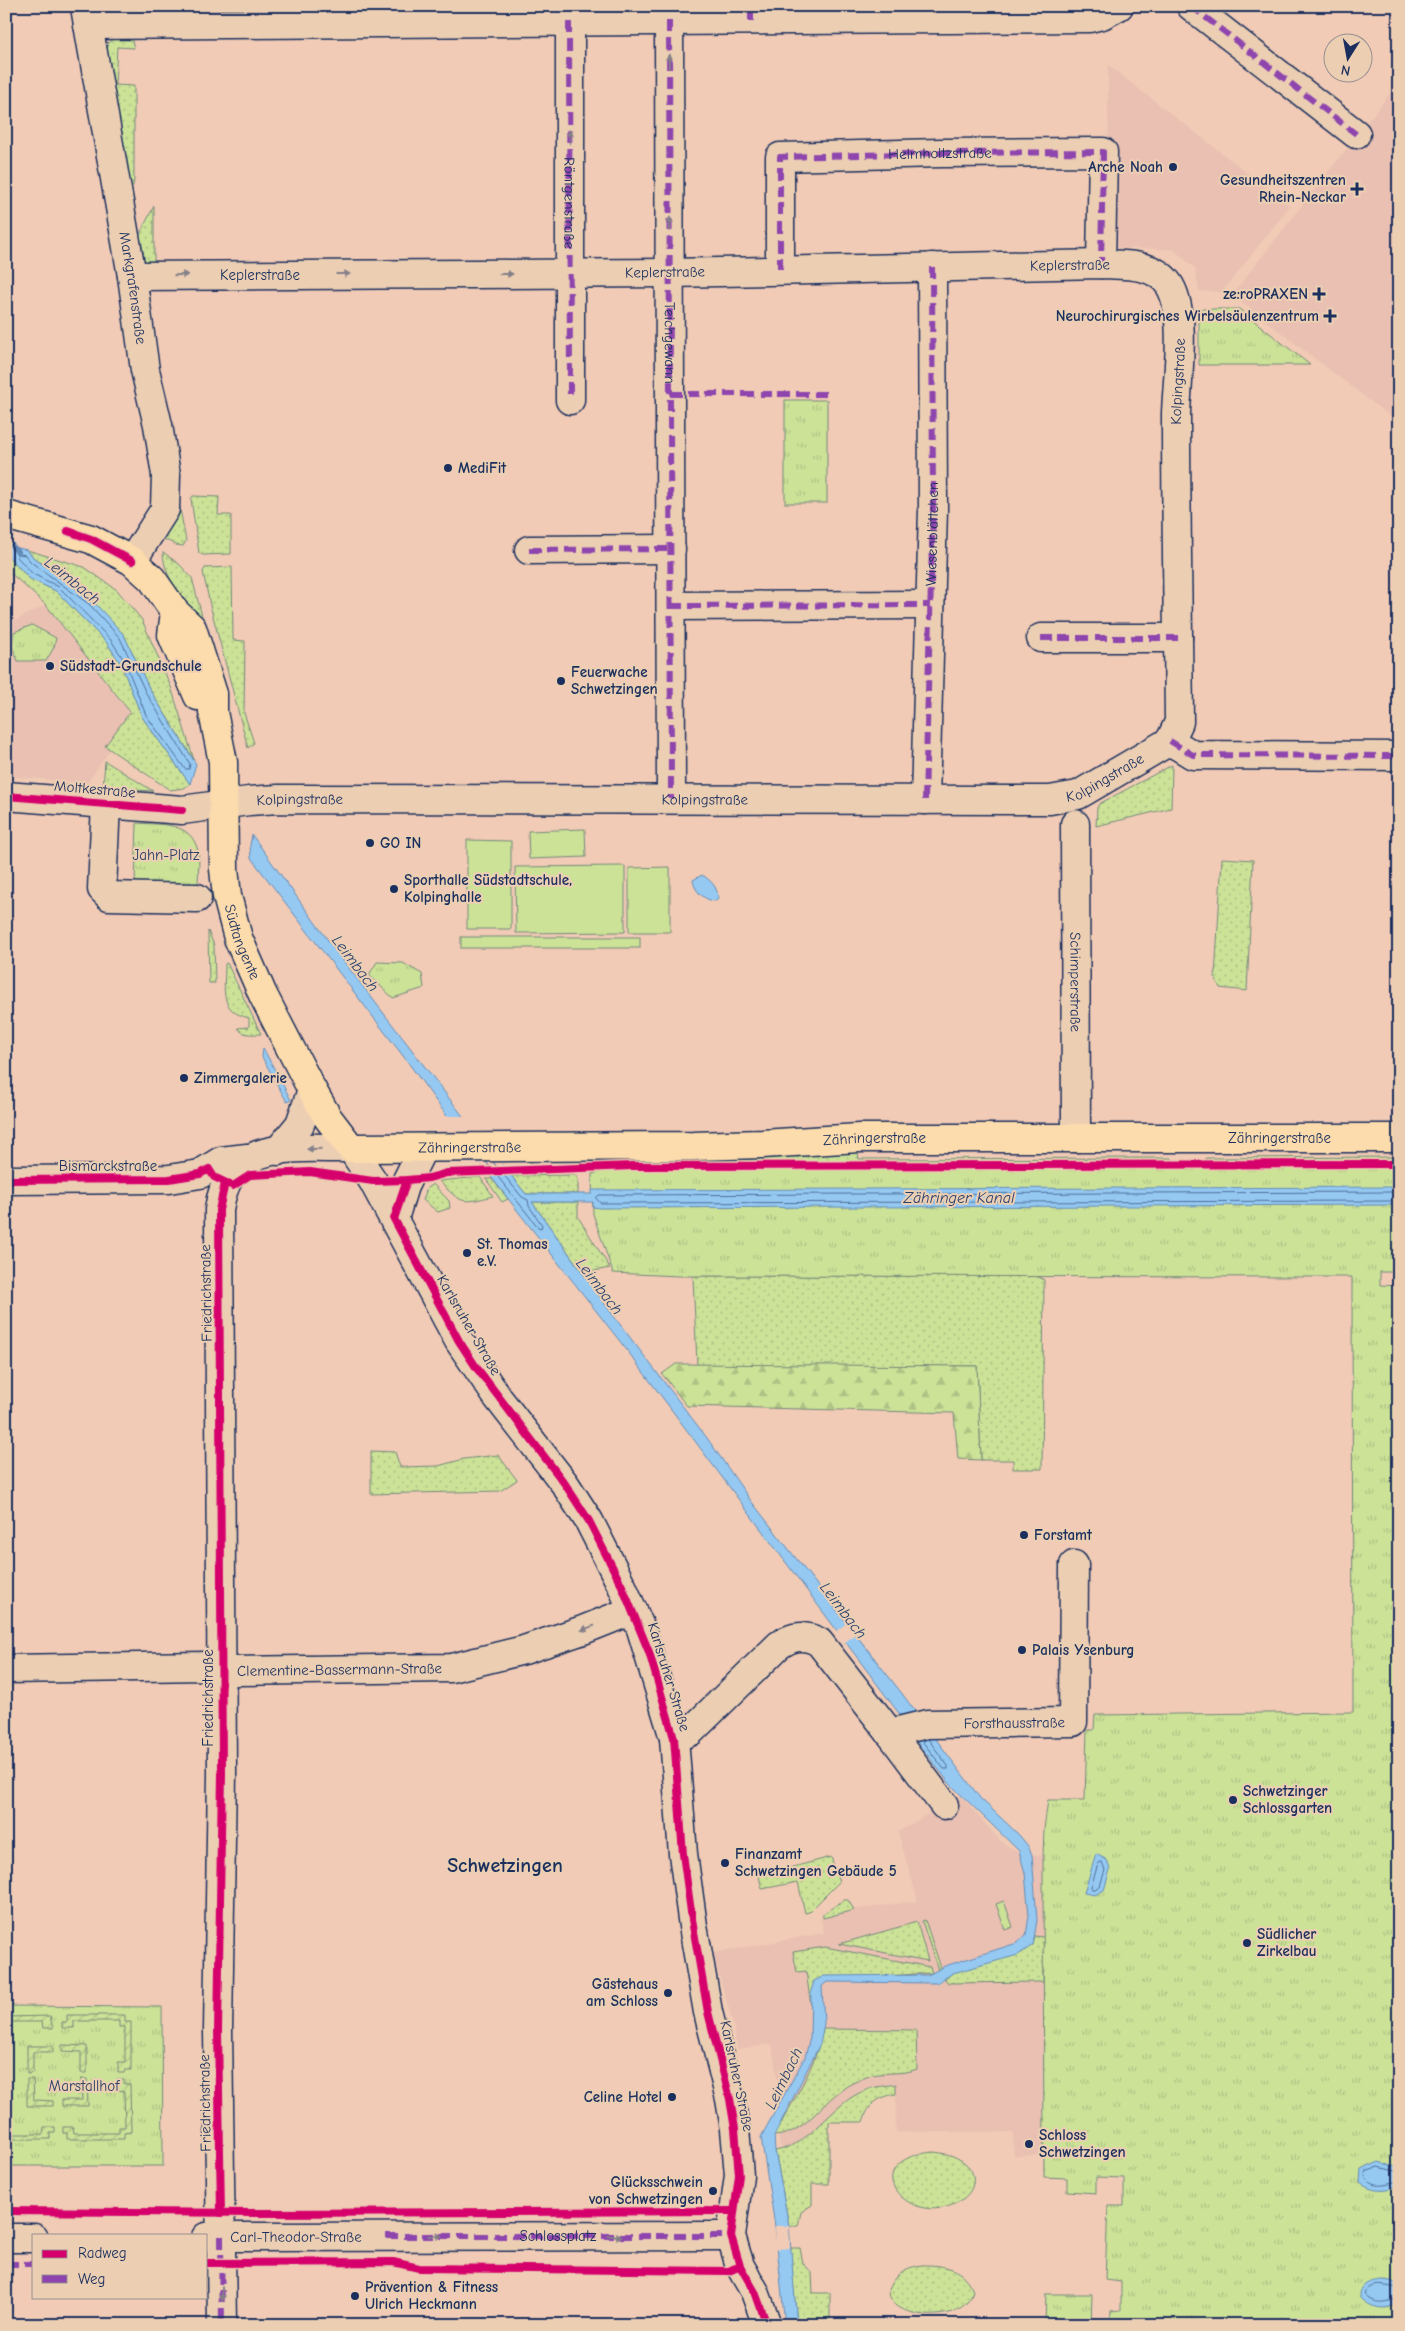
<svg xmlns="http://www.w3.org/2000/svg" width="1405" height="2331" viewBox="0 0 1405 2331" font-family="'Comic Neue',sans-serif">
<defs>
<pattern id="grass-dots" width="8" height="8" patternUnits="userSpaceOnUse" patternTransform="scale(1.25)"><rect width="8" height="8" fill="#cce297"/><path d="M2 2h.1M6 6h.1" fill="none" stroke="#afc285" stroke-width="1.8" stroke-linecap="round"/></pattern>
<pattern id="forest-firs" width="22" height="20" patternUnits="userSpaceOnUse" patternTransform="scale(1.25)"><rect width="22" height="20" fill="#cce297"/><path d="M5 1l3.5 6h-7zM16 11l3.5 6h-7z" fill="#afc285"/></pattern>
<pattern id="park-tufts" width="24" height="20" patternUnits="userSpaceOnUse" patternTransform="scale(1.25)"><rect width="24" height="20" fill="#cce297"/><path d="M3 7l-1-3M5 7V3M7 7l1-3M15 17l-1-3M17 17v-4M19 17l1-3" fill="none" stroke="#afc285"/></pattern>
<pattern id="garden-furrows" width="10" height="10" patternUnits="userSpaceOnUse" patternTransform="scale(1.25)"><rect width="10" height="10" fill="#cce297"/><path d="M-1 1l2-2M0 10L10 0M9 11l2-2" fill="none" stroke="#afc285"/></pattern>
</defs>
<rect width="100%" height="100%" fill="#f1cbb5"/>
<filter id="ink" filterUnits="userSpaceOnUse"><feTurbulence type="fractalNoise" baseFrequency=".02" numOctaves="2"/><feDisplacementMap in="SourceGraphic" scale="10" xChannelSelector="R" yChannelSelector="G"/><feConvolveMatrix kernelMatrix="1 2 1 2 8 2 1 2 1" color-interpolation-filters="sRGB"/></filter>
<g filter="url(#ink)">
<g fill="#e9c0b2">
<path d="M1108 65 1290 206 1222 292 1199 291 1195 268 1173 249 1109 248Z"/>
<path d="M1399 82V423L1232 295Z"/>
<path d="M46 605 133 716 87 783 6 776V619L16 620Z"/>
<path d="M960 1795 1000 1841 1017 1852 1043 1856 1044 2155 1014 2156 1013 2132H896V2094L883 2096 873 2102 866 2112 863 2122H829L795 2145 781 2150 778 2136 784 2126 772 2044 737 2049 734 2027 713 1953 824 1933 821 1918 859 1909 918 1901 898 1832Z"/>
</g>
<g fill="url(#grass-dots)" stroke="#74887a">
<path d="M115 37H131L134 48 117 47 115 85 134 86V180L133 186 130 187 107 52 108 43Z"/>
<path d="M154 206V268L141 262 138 238Z"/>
<path d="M193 496 219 497 218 515H231V554L203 555 199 553 191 499Z"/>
<path d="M178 498 186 541 183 546 176 545 164 539Z"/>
<path d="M27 550 84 567 117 590 142 620 171 687 194 760 150 690 124 635 63 577 34 558Z"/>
<path d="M163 552 180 565 192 578 219 681C211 661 206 639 196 619 184 594 164 581 163 552Z"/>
<path d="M6 554 30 579 56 591 107 643 121 664 142 717 190 784 184 788 170 790 105 746 130 712 46 605 6 569Z"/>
<path d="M232 567 233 640 245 641 244 713 254 743 248 748 210 605 203 572 205 568Z"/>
<path d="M105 761 153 791 103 788Z"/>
<path d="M1172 765 1171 808 1096 826 1097 808 1099 804Z"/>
<path d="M1222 858 1253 860 1247 991 1220 988 1215 977Z"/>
<path d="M208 931 214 945 215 983H209Z"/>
<path d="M227 963 261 1034C253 1034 243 1036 238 1028L249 1027V1018C218 1011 225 989 225 964Z"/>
<path d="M858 1152 859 1159 1146 1158H1171V1160L1167 1162H632V1159H749Z"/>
<path d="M1399 1157V1161L1206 1162V1158Z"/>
<path d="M575 1175 578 1179V1194H526L511 1176Z"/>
<path d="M480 1177 493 1196C461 1204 462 1204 439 1181Z"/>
<path d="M486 1179H492L508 1199 502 1202Z"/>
<path d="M433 1184 449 1201 450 1208 438 1212 423 1200 427 1188Z"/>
<path d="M532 1202H578V1217L610 1268 583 1273Z"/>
<path d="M693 1276H1037L1044 1280 1042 1469H1013V1460H981L977 1366 697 1365Z"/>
<path d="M371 1451 395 1452 400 1467 438 1466 464 1459 498 1455 517 1480 500 1491 371 1494Z"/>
<path d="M831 1857 839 1882 809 1912 805 1913 798 1882 762 1889 759 1876Z"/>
<path d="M844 1900H848L854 1910 823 1918V1914Z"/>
<path d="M925 1920 941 1968 938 1970 922 1921Z"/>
<path d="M917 1922 928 1961 839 1944Z"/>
<path d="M1035 1936 1057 1939 1043 1970V1982L948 1983 945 1979 952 1973 1033 1945Z"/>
<path d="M825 1947 930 1967 932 1973 814 1981 811 2006 806 1971 797 1972 793 1952Z"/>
<path d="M823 2029 916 2030 917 2069C901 2076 880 2070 864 2078 857 2081 849 2084 843 2089 820 2104 805 2134 774 2136 792 2102 816 2067 823 2029Z"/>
<path d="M896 2084V2094C878 2097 868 2104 863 2122H829V2184H812V2205L801 2212 798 2226H789L775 2151C814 2144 831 2103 866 2090 875 2086 887 2086 896 2084Z"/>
<path d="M933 2152C943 2153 954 2155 962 2161 979 2172 976 2191 960 2201 910 2232 850 2161 933 2152Z"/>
<path d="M790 2248H800L803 2263 812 2273 813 2293H830V2325H797Z"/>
<path d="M922 2265C946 2265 963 2268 973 2291 964 2331 869 2317 893 2281 900 2270 910 2267 922 2265Z"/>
</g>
<path fill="url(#forest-firs)" stroke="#74887a" d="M676 1364 977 1366 981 1460 958 1459 954 1413 687 1406 662 1374Z"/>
<g fill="url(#park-tufts)" stroke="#74887a">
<path d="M1199 309H1239L1310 365H1199Z"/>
<rect x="785" y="400" width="42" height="103"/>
<path d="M32 625 56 638 54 647 46 661H18L12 646 14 632Z"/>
<path d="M137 823C157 825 187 821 196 845 201 855 198 873 198 885L135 884Z"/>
<path d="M377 962 403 963 422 974 424 988 393 998 369 975Z"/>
<path d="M1399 1167V1272H1380V1285L1399 1286V2325H1110L1111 2311 1121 2310V2282L1105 2280 1108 2206H1124V2178L1096 2177V2193L1067 2191V2178L1044 2177 1043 1856 1044 1829 1048 1800H1085L1087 1730H1094L1095 1715 1353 1712 1352 1277 679 1276 613 1273 593 1214 592 1174 612 1169Z"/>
<path d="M6 2006 162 2007 163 2166H6Z"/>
<path d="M1046 2294H1092L1091 2325H1045Z"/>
</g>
<g fill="url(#garden-furrows)" stroke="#74887a">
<path d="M67 2015H125V2022H131V2070H125L124 2073H118V2062H125V2027H119V2021H74V2028H62V2022H67Z"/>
<path d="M50 2016 53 2028H43L42 2022H6V2017Z"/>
<path d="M62 2045 87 2046V2073H81V2052L62 2051Z"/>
<path d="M27 2046H53V2052H33V2073L27 2074Z"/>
<path d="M27 2079H33L34 2100 53 2101V2106H27Z"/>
<path d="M81 2079H87L88 2106H62V2100H82Z"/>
<path d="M117 2079H124V2084H130L131 2132 124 2133V2139H67V2133H63V2127H73L74 2133H119V2127H125L124 2091 118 2090Z"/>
<path d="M44 2127H55V2133H50V2139H6V2134H43Z"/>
</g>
<g fill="#cce297" stroke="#74887a">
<path d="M585 829 586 857 529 859 528 831Z"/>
<path d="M467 840 511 841V929H467Z"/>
<path d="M625 866V932L516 933 515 867Z"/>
<path d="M670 867V932H629V868Z"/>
<rect x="461" y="937" width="179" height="11"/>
<path d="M1004 1901 1013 1927 1005 1930 996 1904Z"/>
</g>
<g fill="#95c9f2" stroke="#648bb7">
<path d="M6 545 27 550 34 558 93 601 124 635 150 690 196 764 190 784 142 717 121 664 107 643 56 591 30 579 6 554Z"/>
<path d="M252 835 338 954 462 1115 526 1194H592V1190L1399 1187V1205L599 1208 593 1207V1202H532L612 1314 707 1438 751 1501 900 1691 980 1798 1019 1835 1028 1846 1032 1855 1037 1920 1033 1945 1018 1955 953 1973 937 1983 827 1982 822 1986 824 2024 820 2044 774 2136 775 2151 789 2226 797 2325H785L775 2226 761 2137 805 2057 810 2038 811 1991 814 1981 824 1976 928 1975 945 1966 1017 1943 1026 1935 1029 1916 1025 1873 1019 1851 950 1784 917 1742 898 1712 626 1349 491 1177 407 1061 251 858 250 845Z"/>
<path d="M702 875C711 880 718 888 718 898L716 901C705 901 694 891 693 880Z"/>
<path d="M263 1048 291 1100 287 1102 262 1057Z"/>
<path d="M1096 1854 1107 1860 1110 1870 1104 1890 1095 1895 1084 1893Z"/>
<path d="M1379 2162 1399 2168 1398 2186C1384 2191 1372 2191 1360 2182L1361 2170Z"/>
<path d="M1382 2280 1391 2281 1399 2285V2303C1386 2311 1370 2309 1360 2298 1359 2284 1370 2281 1382 2280Z"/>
</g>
<g fill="#f1cbb5">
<path d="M444 1116H466L511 1176 491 1177Z"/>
<path d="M849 1621 858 1632 844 1643 835 1632Z"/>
<path d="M775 2226H789L790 2248 776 2249Z"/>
</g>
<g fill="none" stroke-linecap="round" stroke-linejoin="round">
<g stroke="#4c6d99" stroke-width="1">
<path d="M20 554 25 555 31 562 90 605 120 638 146 693 190 764 189 769H185L146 715 125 662 111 640 59 587 33 574 17 557Z"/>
<path d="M486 1162 538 1227 541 1228 542 1225 529 1206 528 1200 522 1197 493 1162"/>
<path d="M1399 1192 599 1195 596 1198 600 1203 1399 1201"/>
<path d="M922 1741 944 1769H948V1766L928 1739"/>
<path d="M1102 1862 1105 1870 1100 1886 1093 1890 1091 1887 1098 1864Z"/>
<path d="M1399 2172 1379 2167 1366 2172 1365 2177C1374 2189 1386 2183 1399 2181"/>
<path d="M1399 2288C1387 2287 1371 2280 1364 2294 1374 2307 1387 2301 1399 2299"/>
</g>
<path stroke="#648bb7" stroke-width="6" d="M6 540 18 552"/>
<g stroke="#1b2f5e" stroke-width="31">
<g id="minor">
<path d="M570 6V400"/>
<path d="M1191 6 1356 134"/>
<path id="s1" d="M85 7 132 276 145 370 158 425 166 475 165 509 132 561"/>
<path id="s2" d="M669 21 671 799"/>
<path d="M88 25 1090 18 1102 15 1119 6"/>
<path id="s3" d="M780 269V157L941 153 1103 152 1101 264"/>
<path d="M529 550 671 549"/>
<path d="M671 606 930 605"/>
<path d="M1041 638H1178"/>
<path d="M1170 741 1193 755 1399 756"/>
<path id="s4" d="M6 796 182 810 249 801 278 799 1050 800 1078 795 1170 741 1179 722C1178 619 1176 516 1176 414 1177 380 1187 315 1170 286 1156 263 1126 265 1101 264L670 273 132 276"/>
<path id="s5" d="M925 800 933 509 932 267"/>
<path d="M106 804 102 889 109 896 197 898"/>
<path id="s6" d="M1075 824 1076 1138"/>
<path d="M278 1151 300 1124 312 1090"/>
<path d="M6 1180 169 1179 200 1174 221 1161 247 1158"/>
<path d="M394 1219 404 1186 423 1148"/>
<path id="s7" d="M6 1669 206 1666 235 1671 451 1668 524 1650 583 1630 633 1610"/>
<path d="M890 1733 944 1805"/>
<path id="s8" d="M674 1738 690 1732 779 1645C793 1636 804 1634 819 1642L890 1733 927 1724 1073 1722 1074 1565"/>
<path id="s9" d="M206 2237 731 2236"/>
<path d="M6 2238H34"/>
<path d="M222 2325 218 2031 222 1773 219 1210C228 1137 294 1149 351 1148L373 1181 459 1341 498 1398 565 1484 589 1521 622 1586 641 1629 674 1738 683 1854 693 1926 708 2012 730 2099 735 2129 739 2175 731 2236 740 2266 755 2292 767 2325"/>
</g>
</g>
<g stroke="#1b2f5e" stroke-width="31">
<g id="major">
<path id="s10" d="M6 515 91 539 132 561 152 579 175 612 192 628 213 694V712L223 762 224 869 227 896 238 938 263 995 312 1090 328 1118 351 1148 693 1146 762 1144 859 1138H1399"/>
<path d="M175 612 172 635 198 696"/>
</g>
</g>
<use href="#minor" stroke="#eccfb3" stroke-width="28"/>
<use href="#major" stroke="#fcdcac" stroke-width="28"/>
<g stroke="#8e44ad" stroke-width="6" stroke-dasharray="12 6" stroke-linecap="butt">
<path d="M1191 6 1356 134"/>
<path d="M669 21 671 799"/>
<path d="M751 21V6"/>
<path id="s11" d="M569 22 570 400"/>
<path d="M780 269V157L941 153 1103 152 1101 264"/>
<path d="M670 394H832"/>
<path d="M529 550 671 549"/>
<path d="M671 606 930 605"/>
<path d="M1041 638H1178"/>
<path d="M1170 741 1193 755 1399 756"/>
<path d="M925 800 933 509 932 267"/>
<path d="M221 2236 222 2325"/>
<path id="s12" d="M386 2236H731"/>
<path d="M6 2264H34"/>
</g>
<g stroke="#eccfb3" stroke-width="11">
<g id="cycleway">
<path d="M68 531 91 539 132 561"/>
<path d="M6 796 182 810"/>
<path d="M6 1180 169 1179 200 1174 209 1169 214 1177 233 1186 250 1175 310 1172 373 1181 407 1180 429 1178 447 1173 632 1166 1399 1164"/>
<path d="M407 1180 394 1219 459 1341 476 1367 565 1484 589 1521 622 1586 649 1652 674 1738 683 1854 693 1926 708 2012 730 2099 735 2129 739 2175 731 2236 740 2266 755 2292 767 2325"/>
<path d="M6 2211 256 2213 733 2211"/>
<path d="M221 2213 218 2031 222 1773 219 1210 225 1183"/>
<path d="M206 2263 393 2262 419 2268 729 2271 740 2266"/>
</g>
</g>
<use href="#cycleway" stroke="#d6006c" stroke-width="8"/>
</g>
<defs><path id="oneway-solid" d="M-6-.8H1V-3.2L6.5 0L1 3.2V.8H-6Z" transform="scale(1.25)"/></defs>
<g fill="#847f88">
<use href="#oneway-solid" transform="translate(669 61) rotate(-90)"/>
<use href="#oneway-solid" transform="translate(570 137) rotate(-90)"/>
<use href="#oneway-solid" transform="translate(670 224) rotate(-90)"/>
<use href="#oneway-solid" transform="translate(343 274)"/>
<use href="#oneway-solid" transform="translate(506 274)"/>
<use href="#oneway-solid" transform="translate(181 275) rotate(-1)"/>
<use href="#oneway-solid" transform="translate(314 1149) rotate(179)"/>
<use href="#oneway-solid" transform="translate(588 1628) rotate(160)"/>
<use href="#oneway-solid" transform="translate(435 2236)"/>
<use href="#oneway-solid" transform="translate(615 2236)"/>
<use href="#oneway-solid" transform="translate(222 2294) rotate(90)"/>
</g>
</g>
<g fill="#1b2f5e" stroke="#eccfb3" stroke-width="2">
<circle cx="1173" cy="167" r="5"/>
<path d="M1354.5 181.5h5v5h5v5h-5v5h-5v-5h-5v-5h5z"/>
<path d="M1316.5 286.5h5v5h5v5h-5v5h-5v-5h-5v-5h5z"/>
<path d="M1327.5 308.5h5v5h5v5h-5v5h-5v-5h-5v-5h5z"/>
<circle cx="448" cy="468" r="5"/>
<circle cx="50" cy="666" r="5"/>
<circle cx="561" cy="681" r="5"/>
<circle cx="370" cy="843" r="5"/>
<circle cx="394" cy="889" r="5"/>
<circle cx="184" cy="1078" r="5"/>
<circle cx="467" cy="1253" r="5"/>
<circle cx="1024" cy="1535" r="5"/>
<circle cx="1022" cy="1650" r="5"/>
<circle cx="1233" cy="1800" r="5"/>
<circle cx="725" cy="1863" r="5"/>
<circle cx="1247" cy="1943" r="5"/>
<circle cx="668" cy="1993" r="5"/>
<circle cx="672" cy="2097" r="5"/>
<circle cx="1029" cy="2144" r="5"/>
<circle cx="713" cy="2191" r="5"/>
<circle cx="355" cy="2296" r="5"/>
</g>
<g text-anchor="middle" stroke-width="4" stroke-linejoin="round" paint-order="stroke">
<g font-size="15" fill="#1b2f5e" stroke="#eccfb3">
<text dy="5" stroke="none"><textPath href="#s3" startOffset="272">Helmholtzstraße</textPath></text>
<text dy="5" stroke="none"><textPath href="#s11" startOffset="181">Röntgenstraße</textPath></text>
<text transform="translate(1070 265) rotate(-1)" y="5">Keplerstraße</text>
<text transform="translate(665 272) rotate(-1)" y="5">Keplerstraße</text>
<text x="260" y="280">Keplerstraße</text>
<text dy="5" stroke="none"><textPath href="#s1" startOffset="285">Markgrafenstraße</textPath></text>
<text dy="5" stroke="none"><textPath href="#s2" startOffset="322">Teichgewann</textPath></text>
<text dy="5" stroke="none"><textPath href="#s4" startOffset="1542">Kolpingstraße</textPath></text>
<text dy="5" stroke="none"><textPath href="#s5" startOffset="266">Wiesenblättchen</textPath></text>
<text dy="5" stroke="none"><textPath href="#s4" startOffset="1105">Kolpingstraße</textPath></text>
<text transform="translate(95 789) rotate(5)" y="5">Moltkestraße</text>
<text dy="5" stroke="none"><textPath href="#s4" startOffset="295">Kolpingstraße</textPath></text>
<text dy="5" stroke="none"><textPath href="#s4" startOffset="700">Kolpingstraße</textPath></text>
<text dy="5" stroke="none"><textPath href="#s10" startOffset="546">Südtangente</textPath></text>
<text dy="5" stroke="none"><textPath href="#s6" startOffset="158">Schimperstraße</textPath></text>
<text dy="5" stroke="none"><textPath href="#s10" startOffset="1709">Zähringerstraße</textPath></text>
<text dy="5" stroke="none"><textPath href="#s10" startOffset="1304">Zähringerstraße</textPath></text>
<text dy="5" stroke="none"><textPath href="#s10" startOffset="899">Zähringerstraße</textPath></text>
<text x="108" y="1171">Bismarckstraße</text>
<text transform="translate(206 1293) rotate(-91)" y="5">Friedrichstraße</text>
<text transform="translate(469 1325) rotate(60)" y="5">Karlsruher Straße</text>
<text dy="5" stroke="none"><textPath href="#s7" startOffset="334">Clementine-Bassermann-Straße</textPath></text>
<text transform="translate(669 1677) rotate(73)" y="5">Karlsruher Straße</text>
<text transform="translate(208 1698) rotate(-90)" y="5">Friedrichstraße</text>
<text dy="5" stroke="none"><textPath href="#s8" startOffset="425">Forsthausstraße</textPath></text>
<text transform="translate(737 2076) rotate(78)" y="5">Karlsruher Straße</text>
<text transform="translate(205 2103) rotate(-91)" y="5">Friedrichstraße</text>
<text dy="5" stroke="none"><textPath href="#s9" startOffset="90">Carl-Theodor-Straße</textPath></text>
<text dy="5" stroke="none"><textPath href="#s12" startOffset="172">Schlossplatz</textPath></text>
</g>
<g font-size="15" font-weight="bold" fill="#1b2f5e" stroke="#eccfb3" text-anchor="start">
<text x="1163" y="172" text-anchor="end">Arche Noah</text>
<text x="1346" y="185" text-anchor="end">Gesundheitszentren<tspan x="1346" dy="17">Rhein-Neckar</tspan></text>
<text x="1308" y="299" text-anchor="end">ze:roPRAXEN</text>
<text x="1319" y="321" text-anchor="end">Neurochirurgisches Wirbelsäulenzentrum</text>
<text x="458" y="473">MediFit</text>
<text x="60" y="671">Südstadt-Grundschule</text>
<text x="571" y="677">Feuerwache<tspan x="571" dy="17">Schwetzingen</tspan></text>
<text x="380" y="848">GO IN</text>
<text x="404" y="885">Sporthalle Südstadtschule,<tspan x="404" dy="17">Kolpinghalle</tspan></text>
<text x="194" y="1083">Zimmergalerie</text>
<text x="477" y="1249">St. Thomas<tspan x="477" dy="17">e.V.</tspan></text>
<text x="1034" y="1540">Forstamt</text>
<text x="1032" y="1655">Palais Ysenburg</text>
<text x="1243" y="1796">Schwetzinger<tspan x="1243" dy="17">Schlossgarten</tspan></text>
<text x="735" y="1859">Finanzamt<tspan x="735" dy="17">Schwetzingen Gebäude 5</tspan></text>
<text x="1257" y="1939">Südlicher<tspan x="1257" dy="17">Zirkelbau</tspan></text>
<text x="658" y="1989" text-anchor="end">Gästehaus<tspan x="658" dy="17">am Schloss</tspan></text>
<text x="662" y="2102" text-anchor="end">Celine Hotel</text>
<text x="1039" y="2140">Schloss<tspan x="1039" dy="17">Schwetzingen</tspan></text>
<text x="703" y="2187" text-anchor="end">Glücksschwein<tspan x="703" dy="17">von Schwetzingen</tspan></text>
<text x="365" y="2292">Prävention &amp; Fitness<tspan x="365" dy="17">Ulrich Heckmann</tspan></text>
</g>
<g font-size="15" fill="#2d4164" stroke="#eccfb3">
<text x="166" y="860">Jahn-Platz</text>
<text x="84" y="2091">Marstallhof</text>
</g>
<g font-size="16" font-style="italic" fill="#273e6d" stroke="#eccfb3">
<text transform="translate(73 580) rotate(39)" y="6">Leimbach</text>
<text transform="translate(356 963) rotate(53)" y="6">Leimbach</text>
<text x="959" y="1203">Zähringer Kanal</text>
<text transform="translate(600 1286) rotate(53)" y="6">Leimbach</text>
<text transform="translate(844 1610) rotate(53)" y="6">Leimbach</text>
<text transform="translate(783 2078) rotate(-64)" y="6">Leimbach</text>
</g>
<g font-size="20" font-weight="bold" fill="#1b2f5e" stroke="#eccfb3">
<text x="505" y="1872">Schwetzingen</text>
</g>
</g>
<rect width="1405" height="2331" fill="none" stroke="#eccfb3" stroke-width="25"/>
<rect x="12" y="12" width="1380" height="2306" fill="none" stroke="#1b2f5e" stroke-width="2" filter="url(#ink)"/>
<rect x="32" y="2234" width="175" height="65" fill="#eccfb3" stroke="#988f91"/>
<rect x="42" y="2250" width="25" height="8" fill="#d6006c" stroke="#988f91"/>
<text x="78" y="2258" font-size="15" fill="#1b2f5e">Radweg</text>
<rect x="42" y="2275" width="25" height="8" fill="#8e44ad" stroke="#988f91"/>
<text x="78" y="2284" font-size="15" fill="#1b2f5e">Weg</text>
<g transform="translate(1348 58) rotate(191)"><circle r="24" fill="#eccfb3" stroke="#988f91"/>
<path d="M0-4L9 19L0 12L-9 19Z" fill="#1b2f5e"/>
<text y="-8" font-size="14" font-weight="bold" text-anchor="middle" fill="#1b2f5e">N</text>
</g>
</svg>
